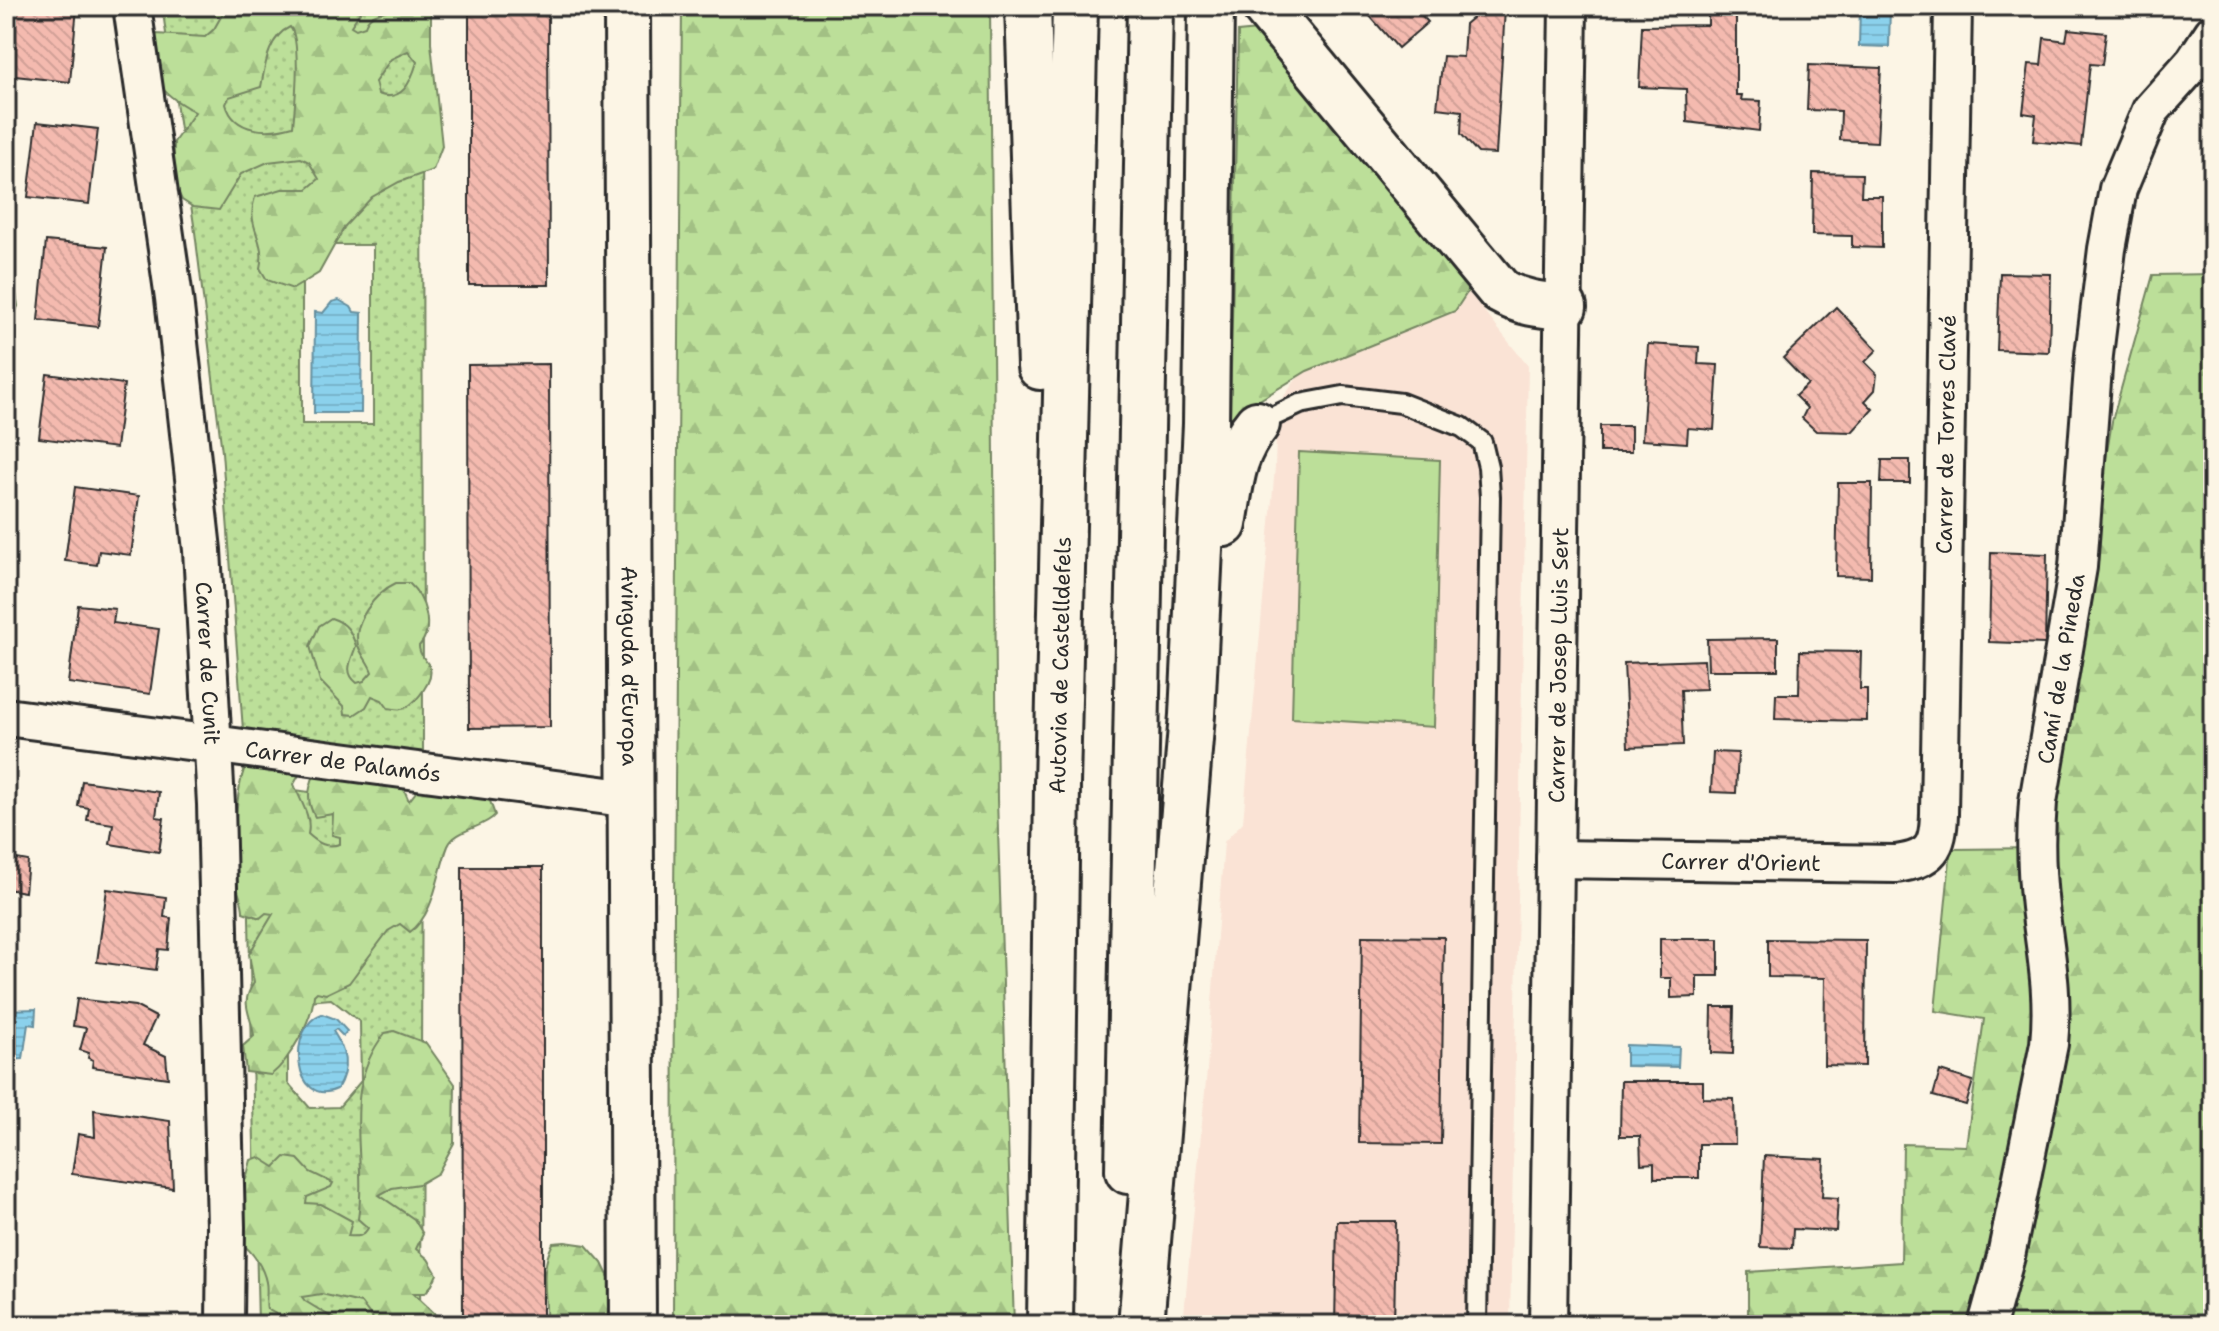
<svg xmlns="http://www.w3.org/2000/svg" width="2219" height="1331" viewBox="0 0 2219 1331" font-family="'Shantell Sans',sans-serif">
<defs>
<pattern id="grass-dots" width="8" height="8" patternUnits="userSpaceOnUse" patternTransform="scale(2)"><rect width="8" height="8" fill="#bcdf99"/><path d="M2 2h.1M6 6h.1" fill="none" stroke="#a2c084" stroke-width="1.8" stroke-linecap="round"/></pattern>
<pattern id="forest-firs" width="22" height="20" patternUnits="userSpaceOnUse" patternTransform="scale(2)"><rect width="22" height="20" fill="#bcdf99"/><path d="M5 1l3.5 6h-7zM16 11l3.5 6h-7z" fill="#a2c084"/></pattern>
<pattern id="water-rules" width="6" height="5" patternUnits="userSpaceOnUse" patternTransform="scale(2)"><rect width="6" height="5" fill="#8bd1ec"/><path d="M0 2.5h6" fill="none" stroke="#78b4cb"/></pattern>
<pattern id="building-back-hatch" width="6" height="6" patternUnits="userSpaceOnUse" patternTransform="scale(2)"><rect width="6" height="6" fill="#f4baaf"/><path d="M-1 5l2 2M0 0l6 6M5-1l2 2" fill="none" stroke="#d1a097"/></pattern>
</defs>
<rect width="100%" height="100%" fill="#fcf5e5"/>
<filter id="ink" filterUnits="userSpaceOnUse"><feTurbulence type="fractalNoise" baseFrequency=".0125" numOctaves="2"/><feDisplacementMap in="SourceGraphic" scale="16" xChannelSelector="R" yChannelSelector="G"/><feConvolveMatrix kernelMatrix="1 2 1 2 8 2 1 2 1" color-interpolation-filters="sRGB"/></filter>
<g filter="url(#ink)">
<path fill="#fae3d5" d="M1416 226 1528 366 1510 1325H1183L1207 1070 1224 842 1243 822 1275 467 1277 406 1392 246Z"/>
<g fill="url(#grass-dots)" stroke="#748562" stroke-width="2" fill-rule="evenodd">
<path d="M162 6H422L423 754 243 730 222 452 195 232ZM302 245H373V424H302Z"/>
<path d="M246 783 422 808 420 1325H258ZM331 999 360 1022 361 1081 339 1107 310 1108 288 1083V1024L308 1001Z"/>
</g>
<g fill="url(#forest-firs)" stroke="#748562" stroke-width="2" fill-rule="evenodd">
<path d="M227 6H364L351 26 356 29 365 26C369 14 377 14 387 10L379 6H431V43L442 146 433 170 399 182 372 197 345 226 319 273 293 289 267 280 260 268C267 239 245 228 255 197L282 189H307L319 179 309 162 301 158 268 162 241 174 219 210 193 207 182 200 173 182 174 142 195 112C156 90 153 81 146 39L156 34 205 37 214 29ZM290 27C302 40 295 106 293 126 270 133 234 134 226 104L229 97 261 87C265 66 268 37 290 27ZM408 51 417 62C411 82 402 103 378 94L375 82 391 59Z"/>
<path d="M682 6H990L997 799 1014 1325H673L674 898Z"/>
<path d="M1257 30 1470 288 1455 311 1307 371 1230 418 1238 32Z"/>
<path d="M6 247 10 254 18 306 9 327H6Z"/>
<path d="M2213 274V1325H1748V1272L1901 1262 1903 1144 1966 1146 1984 1019 1935 1011 1951 849 2043 848 2112 421 2153 275Z"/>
<path d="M396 583H409C425 598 435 628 419 646 419 657 427 659 430 668 434 680 417 701 407 707 401 711 395 709 388 708L382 700 372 696 366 707 354 715 345 714 344 706 320 681 310 646 319 626 331 618C347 623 351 631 356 646 351 661 343 672 357 683L364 681 372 672C369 663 363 657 359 648 350 624 376 592 396 583Z"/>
<path d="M254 755 291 762 299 775 294 784C300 801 312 816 308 834 319 844 326 848 340 844V837L332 835 333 814 315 817C304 798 310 784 318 765L398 776 409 801 419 788 474 787 490 801 495 815C485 828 455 829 448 846 437 874 435 914 410 932L400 924 388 931 349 983 326 994 317 992 314 995C313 1019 289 1061 271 1075L246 1072 243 1046 254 1036C251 1013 239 1004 254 983L249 954 273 914 266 913 260 918 243 912C243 901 237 892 236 882 233 855 235 795 244 770 246 764 250 760 254 755Z"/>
<path d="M394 1031 426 1043 455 1084 454 1143 438 1173 419 1184 392 1188 379 1195 414 1219 423 1234 416 1249 428 1259 437 1274 432 1285 425 1293H413L447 1325H378L361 1303 321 1294 302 1297 305 1301 344 1325H284L283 1318 267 1309C265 1300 268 1291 266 1282 263 1267 253 1252 241 1243L236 1190 246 1179 251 1160 259 1157 275 1167 285 1157 298 1159 310 1172 333 1183 331 1187 307 1197 306 1203 321 1204 352 1221 348 1236C358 1237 363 1237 368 1228L358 1219C368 1153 339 1091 385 1033Z"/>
<path d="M565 1242 586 1245 602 1263 615 1290 616 1325H546C548 1293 538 1274 553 1243Z"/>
</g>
<path fill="#bcdf99" stroke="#748562" stroke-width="2" d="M1299 452 1440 460 1434 727 1292 718Z"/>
<g fill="url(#water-rules)" stroke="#658f9f" stroke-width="2">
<path d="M1860 6H1890L1889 47 1859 46Z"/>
<path d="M339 300 351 307 354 312 362 313 361 413H314L315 312 323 313 332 302Z"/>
<path d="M36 1009 35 1025 28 1024 23 1059 8 1060 6 1010Z"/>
<path d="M322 1014 336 1019 347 1031 343 1036 336 1029 333 1031C346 1051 350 1067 337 1089 293 1109 286 1026 322 1014Z"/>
<path d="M1626 1045 1679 1047 1678 1067 1626 1066Z"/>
</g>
<g fill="url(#building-back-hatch)" stroke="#2b2b2b" stroke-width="2">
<path d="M9 6 77 7 70 82 6 75Z"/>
<path d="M469 6H548L549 285H469Z"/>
<path d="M1361 6H1413L1428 22 1398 48Z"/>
<path d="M1708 6H1736V95H1742L1741 100 1761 101 1759 131 1687 122 1686 89 1639 87 1642 26 1708 25Z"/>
<path d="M1485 7 1505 9 1496 154 1478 153 1461 134 1462 111 1437 108 1443 56 1463 57 1465 24Z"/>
<path d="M2068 29 2106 33 2102 65 2090 64 2081 146 2033 141 2036 115 2023 113 2029 64 2041 65 2044 38 2066 41Z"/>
<path d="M1809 65 1881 68 1877 142 1840 140 1841 111 1807 110Z"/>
<path d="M37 122 98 129 89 204 28 197Z"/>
<path d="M1813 173 1862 174 1861 196H1882V248L1852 247V236L1812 235Z"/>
<path d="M46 241 107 247 98 327 38 320Z"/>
<path d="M2000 273 2051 274 2049 352 1997 350Z"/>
<path d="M1836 307 1877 350 1865 362 1877 374 1875 390 1865 401 1873 409 1852 432 1816 431 1802 418 1807 408 1795 396 1808 384 1783 358Z"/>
<path d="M1648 344 1699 347 1698 364 1718 365 1714 430 1688 428 1687 443 1642 440Z"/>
<path d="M549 364 550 727 469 728 468 365Z"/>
<path d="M47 374 124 384 116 448 39 438Z"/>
<rect x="1600" y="426" width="31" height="26"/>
<path d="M1882 460H1910V483H1881Z"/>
<path d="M1838 483H1872L1871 577 1836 576Z"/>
<path d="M75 487 139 496 131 555 99 551 97 565 65 561Z"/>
<path d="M1991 552 2047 554 2045 644 1989 642Z"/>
<path d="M78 605 115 609 113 623 159 629 150 694 68 683Z"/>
<path d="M1778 638V670H1708L1707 639Z"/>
<path d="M1800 651 1861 652 1860 689H1867V721L1775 719 1776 694H1799Z"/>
<path d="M1704 660 1706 689 1681 690 1683 745 1628 747 1624 663Z"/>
<path d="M1713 752 1738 753 1736 793 1711 792Z"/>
<path d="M82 781 159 792 156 817 164 818 159 852 110 844 113 824 87 820 89 808 78 806Z"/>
<path d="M6 857 28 861 25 892 6 889Z"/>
<path d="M462 867H543V1322H463Z"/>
<path d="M107 889 166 897 164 917 171 918 168 950 159 949 156 970 97 962Z"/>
<path d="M1362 936 1444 937 1441 1144 1359 1143Z"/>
<path d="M1660 939H1719V976H1697V997L1671 998V978H1660Z"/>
<path d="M1768 939 1866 940 1865 1066 1824 1065 1825 978 1768 977Z"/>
<path d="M77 999 135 1006 156 1017 143 1045 166 1056 168 1078 92 1067 93 1060 88 1058 89 1053 80 1050 86 1028 73 1026Z"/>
<path d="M1712 1007H1734L1733 1054 1711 1053Z"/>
<path d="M1940 1071 1973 1081 1966 1105 1933 1096Z"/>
<path d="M1621 1081H1703V1098L1734 1099 1735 1144H1699V1178H1654V1163L1641 1164 1640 1136H1620Z"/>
<path d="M94 1110 170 1121 173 1188 72 1174 78 1134 95 1137Z"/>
<path d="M1764 1156 1824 1159 1822 1197 1838 1198 1836 1231 1793 1229 1792 1248 1760 1247Z"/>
<path d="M1337 1221H1396L1394 1325H1335Z"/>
</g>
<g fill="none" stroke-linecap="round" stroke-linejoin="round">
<g stroke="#2b2b2b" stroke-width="24">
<path id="service" d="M1257 424 1300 404 1343 396 1401 403 1462 427 1482 442 1488 467 1490 497 1477 1325"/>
</g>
<g stroke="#2b2b2b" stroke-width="42">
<g id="minor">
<path id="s1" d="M132 6 174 298 202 550 216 804 226 1227 225 1325"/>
<path id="s2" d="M6 717 631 799"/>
<path id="s3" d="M1555 859 1896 864C1931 859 1938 848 1939 814L1953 6"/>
<path id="s4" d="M1548 1325 1568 6"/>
<path id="s5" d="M1987 1325 2006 1256 2049 1044C2054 994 2046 956 2040 907 2036 872 2035 837 2038 802L2078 567 2094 355 2107 249 2118 189 2151 110 2194 62 2213 33"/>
</g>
</g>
<g stroke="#2b2b2b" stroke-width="50">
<g id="tertiary">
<path id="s6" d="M627 6 633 1325"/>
</g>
</g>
<g stroke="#2b2b2b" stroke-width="50">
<g id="trunk">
<path d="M1028 6 1040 367"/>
<path d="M1264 6 1500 291C1521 303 1540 305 1564 307"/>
<path d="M1224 524C1231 485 1231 455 1257 424"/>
<path d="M1128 1171 1150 6"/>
<path id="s7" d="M1050 1325 1057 785 1075 6"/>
<path d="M1141 1325 1192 715 1206 424 1211 6"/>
</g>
</g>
<use href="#service" stroke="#fcf5e5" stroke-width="18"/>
<use href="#minor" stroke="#fcf5e5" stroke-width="36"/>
<use href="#tertiary" stroke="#fcf5e5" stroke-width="44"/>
<use href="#trunk" stroke="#fcf5e5" stroke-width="44"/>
</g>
</g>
<g text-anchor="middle" stroke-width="6" stroke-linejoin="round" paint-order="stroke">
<g font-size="22" fill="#2b2b2b" stroke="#fcf5e5">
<text dy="8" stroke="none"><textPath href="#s3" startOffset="796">Carrer de Torres Clavé</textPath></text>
<text dy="8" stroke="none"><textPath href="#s1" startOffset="662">Carrer de Cunit</textPath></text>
<text dy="8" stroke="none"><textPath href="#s6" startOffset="660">Avinguda d'Europa</textPath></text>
<text dy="8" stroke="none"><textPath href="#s7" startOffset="660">Autovia de Castelldefels</textPath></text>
<text dy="8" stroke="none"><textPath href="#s4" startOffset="660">Carrer de Josep Lluis Sert</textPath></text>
<text dy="8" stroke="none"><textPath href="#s5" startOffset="666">Camí de la Pineda</textPath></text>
<text dy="8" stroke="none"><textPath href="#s2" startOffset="340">Carrer de Palamós</textPath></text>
<text dy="8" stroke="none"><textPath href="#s3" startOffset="186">Carrer d'Orient</textPath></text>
</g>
</g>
<rect width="2219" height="1331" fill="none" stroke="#fcf5e5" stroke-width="32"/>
<rect x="16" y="16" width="2187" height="1299" fill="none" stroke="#2b2b2b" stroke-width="3" filter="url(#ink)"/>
</svg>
